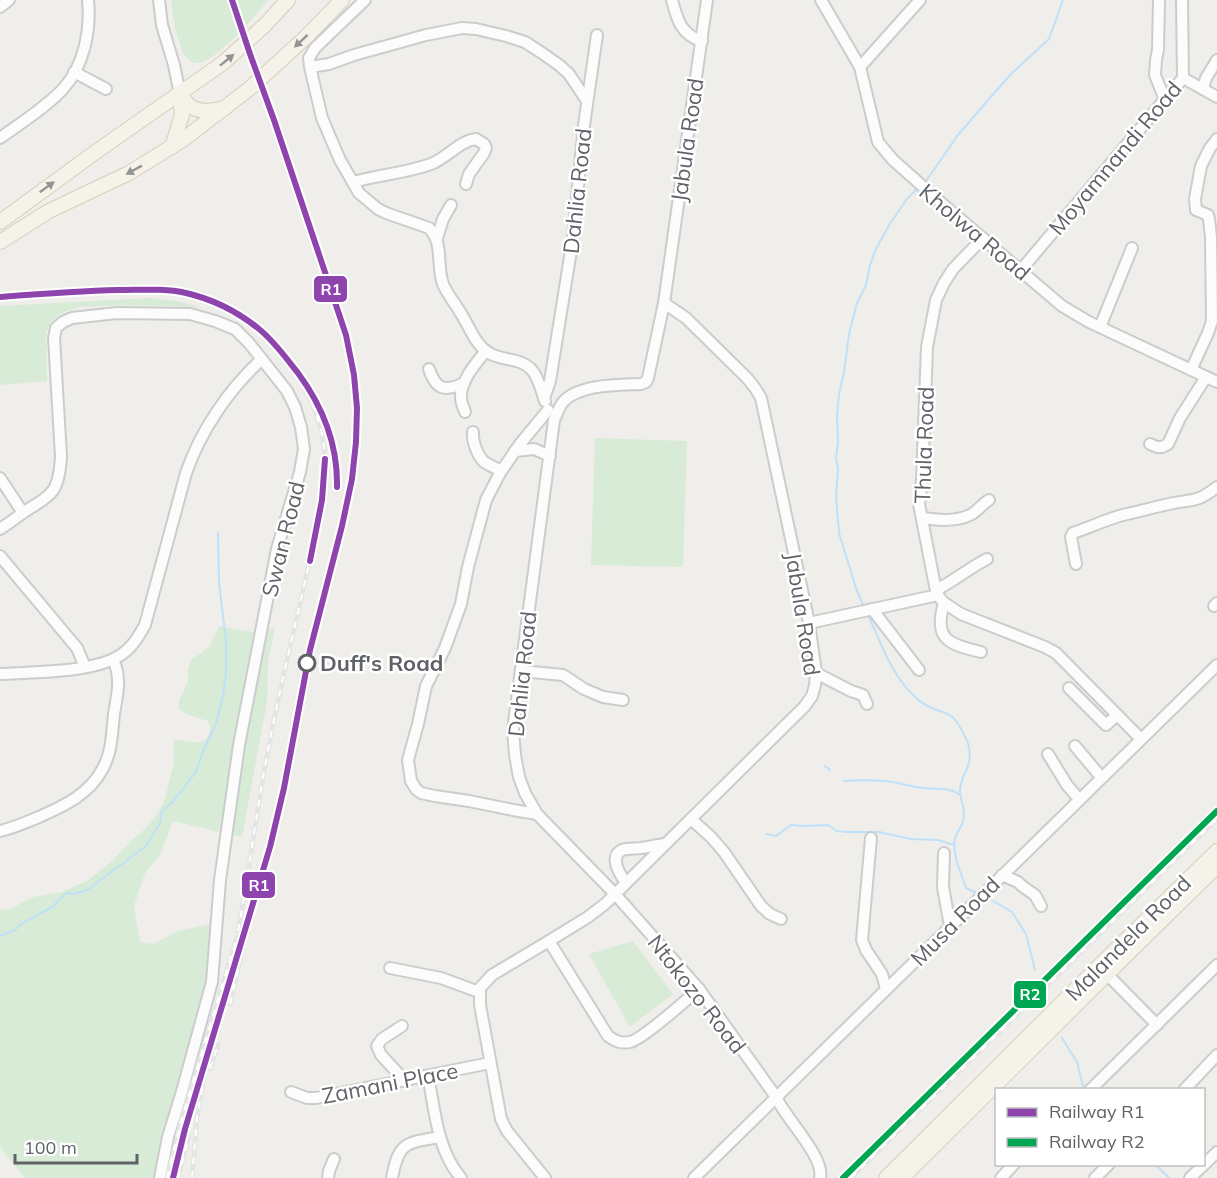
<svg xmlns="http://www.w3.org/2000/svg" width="1217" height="1178" viewBox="0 0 1217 1178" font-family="Mulish,sans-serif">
<rect width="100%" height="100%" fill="#efeeea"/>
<g fill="#d8ebd6">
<path d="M171 0H268C256 16 220 56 202 62 201 63 195 63 193 63L183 54 175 29Z"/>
<path d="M149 298 176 301 201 307 131 305 78 307 60 314 51 322 46 332 47 381 0 385V306Z"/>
<path d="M595 438 687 441 683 567 591 565Z"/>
<path d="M219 626 252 632 275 628 268 662 267 702 242 837 173 821 160 855 145 873 134 906 140 942 154 944 177 931 223 922 203 998 160 1146 155 1178H25L0 1147V910L10 909 33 897 62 892 87 881 111 862 131 841 145 829 154 819 164 802 174 762 173 742 174 740C187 739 201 748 208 736 211 731 211 727 208 721L188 715 179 709V701L188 681V669L191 660 209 647Z"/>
<path d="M633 941 673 994 630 1027 589 954Z"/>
</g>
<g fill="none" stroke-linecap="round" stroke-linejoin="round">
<g stroke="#bfe0f9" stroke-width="2">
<path d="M926 181 958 135 996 91 1011 74 1049 39 1063 0"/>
<path d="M863 605 856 588 839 533 836 497 838 468 836 459 838 442 837 416 839 394 844 372 849 334 857 303 866 285 870 265 875 251 889 225 907 199 916 190"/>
<path d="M869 617C881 644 892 675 914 696 919 701 927 706 934 709 939 711 946 712 951 716 958 721 967 739 969 747 973 769 960 774 960 791 960 799 964 806 964 814 964 828 958 827 955 839 952 855 961 873 966 888L975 892"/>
<path d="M825 766 830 770"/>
<path d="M844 781C858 780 872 780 886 781 899 782 910 787 923 788 935 789 948 787 959 794"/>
<path d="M766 834 776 836 791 825 802 826 828 825 837 831 847 832H879L911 839 938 840 954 845"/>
<path d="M988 898 1012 912 1026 934 1035 970"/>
<path d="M0 936 15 930 21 924 52 907 66 893 74 894 87 890 146 846 160 823 162 811 172 803 196 772 202 754 216 723 223 696 226 673V641L219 582 218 532"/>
<path d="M1062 1038 1077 1062 1084 1090"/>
<path d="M1155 1164 1169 1178"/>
</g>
<g stroke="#cbcccc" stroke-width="14">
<g id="minor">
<path d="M159 0 162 25 174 65 180 94"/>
<path d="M365 0 315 48 309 58 310 67 322 118 340 160 359 193 378 209 386 213 429 228C444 244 436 264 443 284 447 294 455 303 460 312 466 321 470 331 476 340 493 366 514 353 531 369 538 376 541 389 544 398"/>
<path d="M672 0C677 19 681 35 702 41"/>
<path d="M821 0 860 67 878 142 893 160 946 207 1062 306 1089 322 1217 382"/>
<path d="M1159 0 1158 50 1156 60 1155 75 1165 100"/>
<path d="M0 7 9 0"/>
<path d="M310 67 329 64 354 55 426 35 462 28 476 29 506 36 525 42 542 53 559 65 569 74 587 101"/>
<path d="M860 67 920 0"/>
<path d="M74 72 106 89"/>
<path d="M1183 78 1217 97"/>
<path d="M1203 89 1206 78 1217 60"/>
<path d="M0 138C21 123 45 108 63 89 84 66 91 30 88 0"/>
<path d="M353 182C378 175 406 173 431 164 447 158 459 141 476 139L484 144 486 148 484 153 469 174 466 184"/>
<path d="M437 238 443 219 451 205"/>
<path d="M983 238 953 269 944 283 936 300 927 347 922 480 919 504 935 586 938 595 943 602 961 614 1045 647 1056 653 1140 738"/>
<path d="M1021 270 1183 78 1182 0"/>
<path d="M664 303 648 378 646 382 641 384C619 385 579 384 563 402 559 407 557 414 554 420L513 730 515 755 519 777 525 793 537 814 615 894 699 989 776 1097C785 1118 825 1157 820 1178"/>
<path d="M1100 327 1132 248"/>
<path d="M429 369C436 390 445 392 464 383"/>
<path d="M1191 370 1208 333 1212 321 1211 237 1209 219 1208 215 1196 210 1195 199 1201 166 1210 148 1217 139"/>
<path d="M545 401 544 398 550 381 573 238 584 125 597 35"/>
<path d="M465 412C464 408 461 403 461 398 460 381 476 363 486 351"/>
<path d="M473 432C472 441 477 454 483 461 488 465 496 468 501 471"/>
<path d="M1150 444 1157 447H1162L1168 444 1180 418 1206 377"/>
<path d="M515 451 534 449 550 456"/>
<path d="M0 478 23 513"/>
<path d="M922 518C938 520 955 522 970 515 977 512 982 504 989 500"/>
<path d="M0 529C8 524 16 518 24 512 53 494 59 492 61 456L54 338 56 328 63 322 72 318 117 313 190 314 215 321 235 329 249 343 287 391 295 407 301 427 304 449 300 472 277 549 239 745 220 880 212 982 181 1095 168 1137 160 1178"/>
<path d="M0 556 77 648 85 667"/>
<path d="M1076 564 1071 537 1073 533C1091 527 1109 518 1127 514 1141 511 1155 507 1169 504 1192 499 1197 503 1217 487"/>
<path d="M936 590C954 581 969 568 987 559"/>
<path d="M944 603C933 640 949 644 981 652"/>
<path d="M1214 606 1217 603"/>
<path d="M872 609 919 670"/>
<path d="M809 623 938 595"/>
<path d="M521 671 563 675 584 689 603 697 623 700"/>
<path d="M816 673 851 691 863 695 867 704"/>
<path d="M0 674C33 672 96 673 122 654 133 647 139 635 145 625L186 473C201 430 229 389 262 359"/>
<path d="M1069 688 1106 725 1117 715"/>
<path d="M1075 746 1101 777"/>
<path d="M1048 754 1067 785 1079 799"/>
<path d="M537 814 513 810 469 801 435 796 421 793 416 789 411 781 408 760 418 724 426 686 445 648 461 604 468 567 486 500 500 473 520 444 548 410"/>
<path d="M691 819 711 837 724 852 761 906 770 914 781 919"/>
<path d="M0 831C14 828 26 822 39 817 64 806 90 794 103 768 112 752 112 732 114 714 117 696 122 677 113 660"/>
<path d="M871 838 862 940 866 950 882 974 886 989"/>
<path d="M944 853 943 887 950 926"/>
<path d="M1002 875 1018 882 1022 886 1035 895 1041 906"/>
<path d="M626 883C621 876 608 857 622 850 628 848 636 849 641 848 649 847 657 845 665 844"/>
<path d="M549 941 608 1036C615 1041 621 1044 630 1042 643 1039 686 1000 699 989"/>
<path d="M390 968 441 978 479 992"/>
<path d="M1102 969 1157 1025"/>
<path d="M402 1026 382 1039 377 1046 381 1055 405 1081"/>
<path d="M428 1076C435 1111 437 1150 461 1178"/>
<path d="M1090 1090 1217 965"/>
<path d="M1184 1090 1217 1055"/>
<path d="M291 1092 307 1098H316L490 1063"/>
<path d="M328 1178 329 1171 334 1159"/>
<path d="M392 1178C399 1141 406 1143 440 1137"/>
<path d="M545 1178 507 1131 501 1119 480 1005V988L492 975 549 941 588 917 605 904 804 707 812 696 815 685 816 673 809 623 761 398 755 388 747 378 686 318 664 303 707 0"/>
<path d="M694 1178 1217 665"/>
<path d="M1001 1178 1014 1164"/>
<path d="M1095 1178 1109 1164"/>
<path d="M1190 1178 1217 1152"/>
</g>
</g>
<g stroke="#d7ceb8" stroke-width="16">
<g id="major">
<path d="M180 94C183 98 186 103 190 106 199 113 215 111 225 108"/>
<path d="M172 147 182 115 180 94"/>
<path d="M0 222 97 151 223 63 265 25 288 0"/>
<path d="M0 242 49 211 129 173 184 139 249 89 306 37 342 0"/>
<path d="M886 1178 1099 966 1217 851"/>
<path d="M902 1178 1107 974 1217 866"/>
</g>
</g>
<use href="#minor" stroke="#fdfcfc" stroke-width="10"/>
<use href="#major" stroke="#f4f2e9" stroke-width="14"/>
<g stroke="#e4e4e4" stroke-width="4.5">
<g id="rail">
<path d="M238 931C251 861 259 790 274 720 284 669 297 619 308 568 316 533 326 496 325 460 324 420 306 388 284 356"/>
<path d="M230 1004 237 975 244 937 270 847 284 788 310 650 342 526 352 479 356 442 357 408 354 375 346 335 274 119"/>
<path d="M219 1016 226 990"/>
<path d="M210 1069 218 1045"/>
<path d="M167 1178 181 1121 237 937"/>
<path d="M178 1178 189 1137"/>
<path d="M192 1178 197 1118 208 1057"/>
<path d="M851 1178 1217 819"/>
</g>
</g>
<use href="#rail" stroke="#fff" stroke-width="2" stroke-dasharray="7" stroke-linecap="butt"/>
<g stroke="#fff" stroke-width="10">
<g id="rail-1">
<path d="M0 297C39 294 79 291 118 290 141 290 164 288 186 293 212 299 238 312 259 329 274 341 286 358 298 373 323 407 338 444 337 487"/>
<path d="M310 561 322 500 325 459"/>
<path d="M173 1178 185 1129 270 847 284 788 310 650 342 526 352 479 356 442 357 408 354 375 346 335 274 120 250 54 232 0"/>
</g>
</g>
<g stroke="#fff" stroke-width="10">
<path id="rail-2" d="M843 1178 1217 811"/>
</g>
<use href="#rail-1" stroke="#8e44ad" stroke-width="6"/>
<use href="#rail-2" stroke="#00a651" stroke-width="6"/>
</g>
<defs><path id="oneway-solid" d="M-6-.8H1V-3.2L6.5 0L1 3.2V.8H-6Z" transform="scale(1.5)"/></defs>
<g fill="#939595">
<use href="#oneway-solid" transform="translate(301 41) rotate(137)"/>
<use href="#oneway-solid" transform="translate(227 60) rotate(-39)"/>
<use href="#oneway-solid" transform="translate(134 170) rotate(151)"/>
<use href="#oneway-solid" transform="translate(47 187) rotate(-36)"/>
</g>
<circle fill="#fff" stroke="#5f6368" stroke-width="3" cx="307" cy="663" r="8"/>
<g text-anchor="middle" stroke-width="5" stroke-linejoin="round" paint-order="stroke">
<g font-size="22" fill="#5f6368" stroke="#fff">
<text transform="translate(687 140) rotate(-82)" y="8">Jabula Road</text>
<text transform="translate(1115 158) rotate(-50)" y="8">Moyamnandi Road</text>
<text transform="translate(577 191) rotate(-84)" y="8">Dahlia Road</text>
<text transform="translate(975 232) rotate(40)" y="8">Kholwa Road</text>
<text transform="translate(924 445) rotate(-88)" y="8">Thula Road</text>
<text transform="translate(283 539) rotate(-76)" y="8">Swan Road</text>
<text transform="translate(803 614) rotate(81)" y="8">Jabula Road</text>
<text transform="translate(522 674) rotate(-84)" y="8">Dahlia Road</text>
<text transform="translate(955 921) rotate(-45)" y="8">Musa Road</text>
<text transform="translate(1128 938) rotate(-45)" y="8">Malandela Road</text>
<text transform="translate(697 994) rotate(52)" y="8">Ntokozo Road</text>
<text transform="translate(390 1083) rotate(-11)" y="8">Zamani Place</text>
</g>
<g font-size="22" font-weight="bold" fill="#5f6368" stroke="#fff" text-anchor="start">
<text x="320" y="671">Duff's Road</text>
</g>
</g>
<g stroke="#fff" stroke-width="2">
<rect x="313" y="275" width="35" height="28" rx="6" fill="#8e44ad"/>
<rect x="241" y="871" width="35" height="28" rx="6" fill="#8e44ad"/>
<rect x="1013" y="980" width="34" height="29" rx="6" fill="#00a651"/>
</g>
<g font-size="16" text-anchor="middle" font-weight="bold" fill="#fff">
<text x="331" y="295">R1</text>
<text x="259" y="891">R1</text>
<text x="1030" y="1000">R2</text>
</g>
<rect x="995" y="1088" width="210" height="78" fill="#ffffff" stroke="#bfc1c3" stroke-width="1.5"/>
<rect x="1007" y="1108" width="30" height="9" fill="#8e44ad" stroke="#bfc1c3" stroke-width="1.5"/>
<text x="1049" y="1118" font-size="18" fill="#5f6368">Railway R1</text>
<rect x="1007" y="1138" width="30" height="9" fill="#00a651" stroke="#bfc1c3" stroke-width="1.5"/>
<text x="1049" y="1148" font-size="18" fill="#5f6368">Railway R2</text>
<path d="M15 1154v9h122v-9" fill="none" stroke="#5f6368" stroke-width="3"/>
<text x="24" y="1154" font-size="18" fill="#5f6368" stroke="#ffffff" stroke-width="4.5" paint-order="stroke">100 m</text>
</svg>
